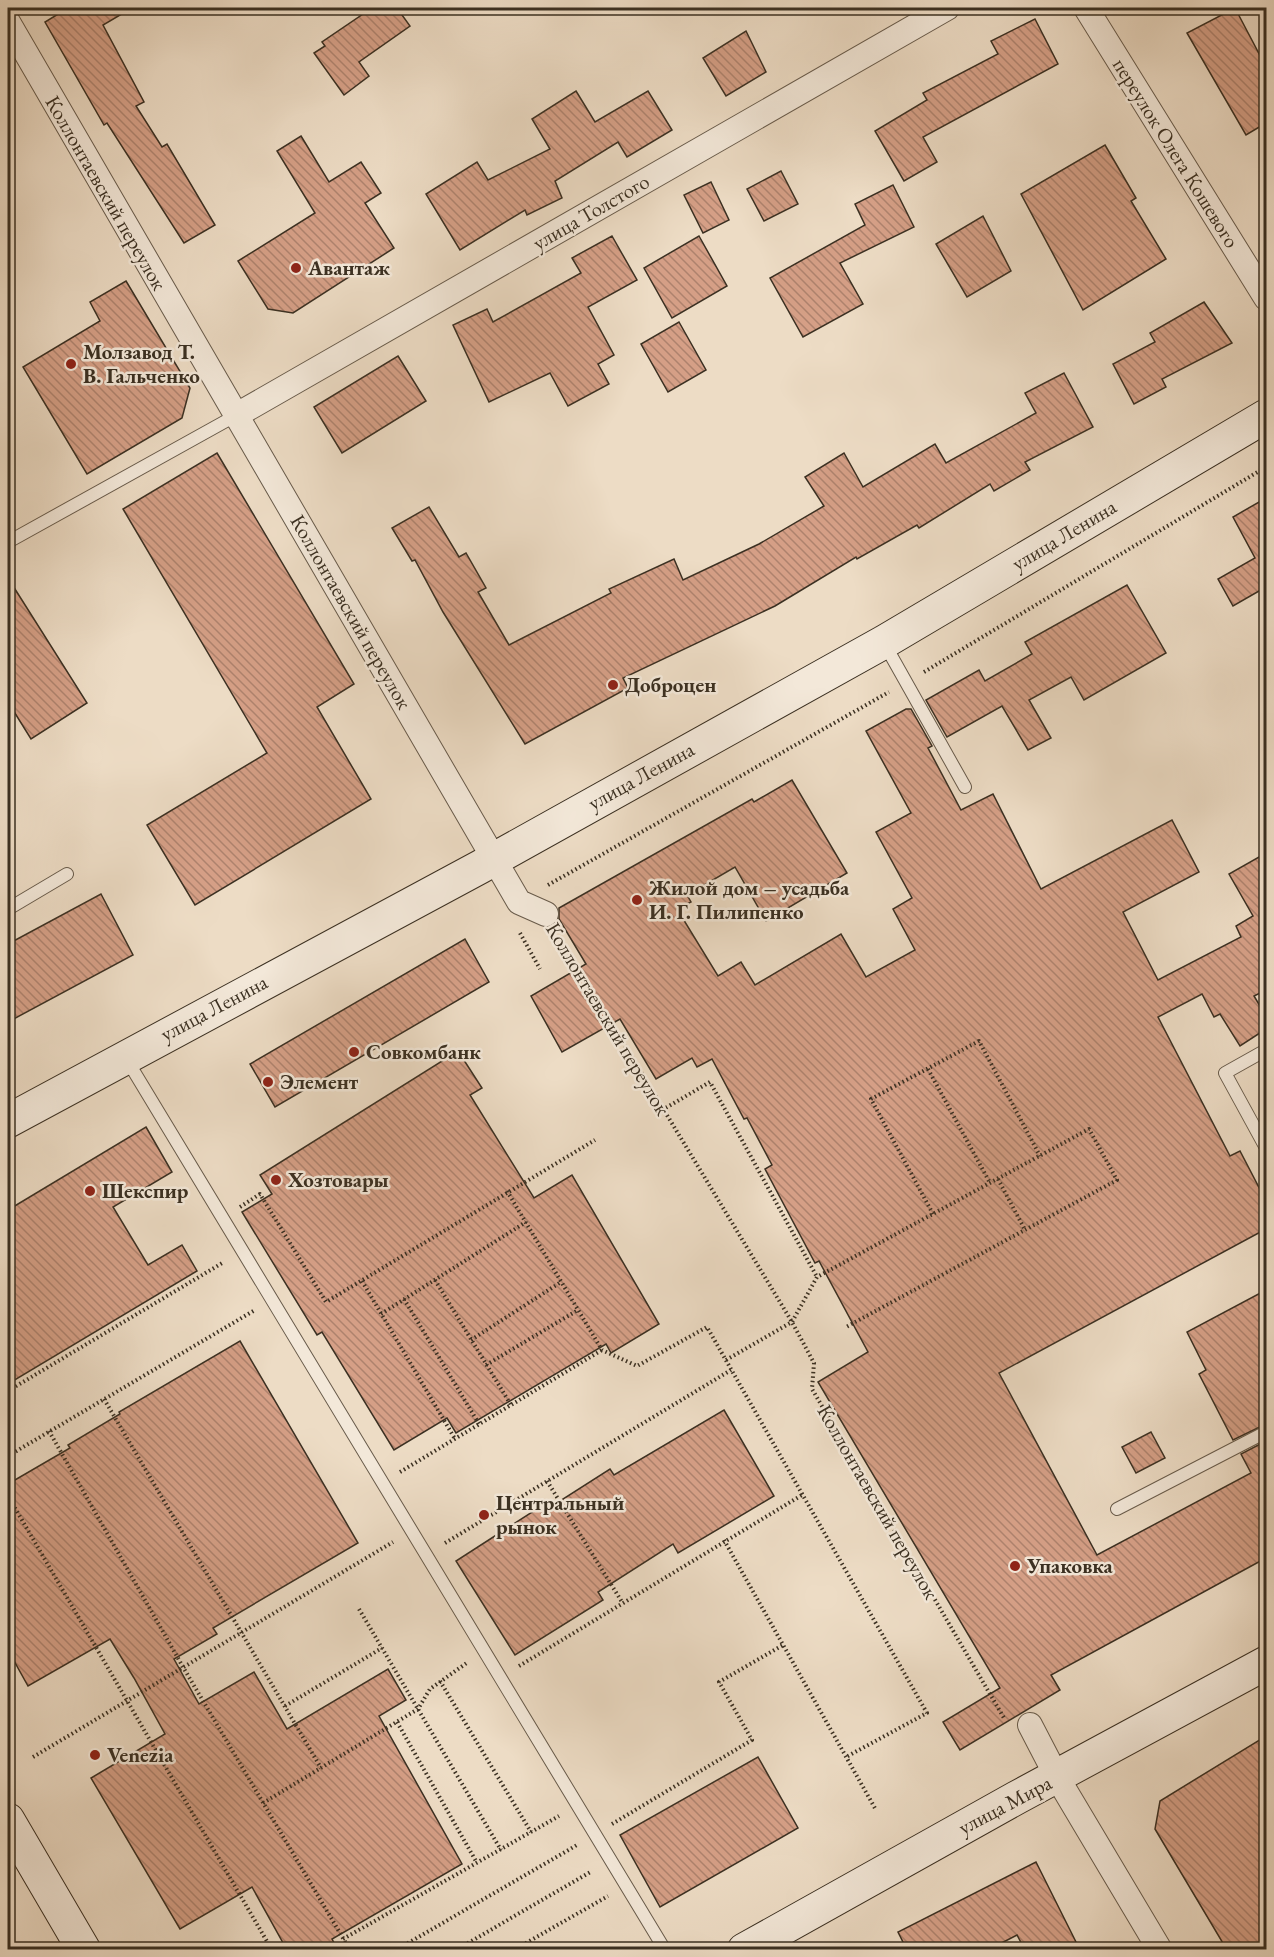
<svg xmlns="http://www.w3.org/2000/svg" width="1274" height="1957" viewBox="0 0 1274 1957" font-family="'EB Garamond',serif">
<defs>
<pattern id="building-back-hatch" width="6" height="6" patternUnits="userSpaceOnUse" patternTransform="scale(1.5)"><rect width="6" height="6" fill="#d59f86"/><path d="M-1 5l2 2M0 0l6 6M5-1l2 2" fill="none" stroke="#ae826d"/></pattern>
</defs>
<rect width="100%" height="100%" fill="#eddcc5"/>
<filter id="stains"><feTurbulence type="fractalNoise" baseFrequency=".00333" numOctaves="4"/><feColorMatrix values="0 0 0 0 .2 0 0 0 0 .09 0 0 0 0 .02 0 0 0 .5 -.17"/></filter>
<radialGradient id="worn" r=".72"><stop offset=".6" stop-color="#630" stop-opacity="0"/><stop offset="1" stop-color="#630" stop-opacity=".3"/></radialGradient>
<g fill="url(#building-back-hatch)" stroke="#3b3022" stroke-width="1.5">
<path d="M68 8H132L103 25 144 102 136 106 162 147 167 144 215 225 184 243 107 123 104 125 45 22Z"/>
<path d="M372 8H397L410 26 359 62 369 76 344 95 314 53 325 46 322 42Z"/>
<path d="M1235 8 1266 67V123L1246 135 1187 33Z"/>
<path d="M1035 19 1058 64 923 137 937 162 904 181 875 131 927 100 923 93 998 54 991 41Z"/>
<path d="M746 31 766 72 726 96 703 58Z"/>
<path d="M576 91 595 122 648 91 672 130 627 157 618 142 555 181 562 198 527 215 525 210 460 250 426 194 477 162 488 180 550 149 532 119Z"/>
<path d="M301 136 329 182 361 162 381 193 365 203 394 248 293 313 268 309 238 261 315 213 277 151Z"/>
<path d="M1105 145 1136 198 1131 201 1166 259 1083 310 1021 194Z"/>
<path d="M781 171 798 204 764 221 747 189Z"/>
<path d="M711 182 729 220 703 233 684 195Z"/>
<path d="M893 185 914 227 840 263 863 304 803 337 770 278 865 225 855 204Z"/>
<path d="M983 216 1011 271 967 297 936 244Z"/>
<path d="M612 236 637 280 588 307 614 355 598 364 609 384 568 406 550 373 489 402 453 325 487 309 493 322 581 273 572 258Z"/>
<path d="M699 236 727 286 672 318 644 268Z"/>
<path d="M126 281 190 388 182 418 87 474 23 367 100 321 90 302Z"/>
<path d="M1204 302 1232 343 1162 379 1166 387 1134 404 1113 364 1155 342 1150 333Z"/>
<path d="M679 322 706 370 668 392 641 344Z"/>
<path d="M398 356 426 401 342 453 314 407Z"/>
<path d="M1064 373 1093 427 1025 462 1030 470 994 491 990 484 919 528 917 525 857 559 856 557 775 606 623 678 628 688 525 744 443 612 415 560 412 561 392 528 429 507 459 557 466 553 486 588 478 592 509 645 611 593 609 589 674 559 683 580 759 544 824 506 805 477 844 453 863 487 935 444 946 463 1036 413 1025 393Z"/>
<path d="M217 453 354 684 317 707 371 799 195 905 147 825 267 753 123 509Z"/>
<path d="M1266 498V587L1233 606 1218 579 1255 558 1233 517Z"/>
<path d="M8 578 87 703 31 739 8 702Z"/>
<path d="M1127 585 1166 653 1084 700 1071 677 1029 700 1051 738 1028 750 1002 706 947 737 926 700 979 670 985 681 1032 654 1025 642Z"/>
<path d="M906 709H911L932 746 928 748 961 810 993 794 1041 889 1172 820 1199 872 1123 912 1158 980 1241 937 1236 926 1253 916 1229 874 1266 853V990L1254 996 1266 1016V1029L1240 1046 1220 1014 1214 1017 1202 994 1158 1017 1230 1156 1240 1151 1266 1201V1229L999 1373 1097 1555 1251 1473 1241 1454 1266 1441V1558L1051 1675 1060 1690 960 1750 943 1722 1000 1688 818 1382 868 1352 819 1261 815 1263 765 1169 772 1165 747 1118 744 1119 712 1059 697 1067 692 1058 656 1079 620 1019 562 1052 531 996 586 964 559 919V908L752 799 754 802 792 780 847 873 766 921 735 867 687 895 691 902 677 909 718 976 741 962 755 985 841 934 866 977 915 950 893 909 912 898 876 832 911 813 866 731Z"/>
<path d="M101 894 133 955 8 1022V944Z"/>
<path d="M465 939 489 982 275 1107 250 1064Z"/>
<path d="M458 1051 482 1088 470 1095 534 1198 572 1175 659 1324 611 1353 606 1344 456 1433 447 1418 394 1450 322 1332 317 1335 242 1212 272 1194 260 1175Z"/>
<path d="M146 1127 172 1172 113 1207 148 1265 182 1245 197 1271 8 1384V1210Z"/>
<path d="M1266 1290V1424L1233 1440 1199 1374 1206 1370 1187 1332Z"/>
<path d="M240 1341 358 1543 213 1628 217 1634 174 1659 199 1704 254 1672 287 1729 388 1669 406 1700 379 1716 462 1864 332 1939 338 1950H287L252 1887 180 1929 91 1778 165 1734 134 1678 110 1639 28 1686 8 1650V1484L70 1448 68 1445 120 1414 119 1412Z"/>
<path d="M724 1410 774 1496 678 1553 673 1544 598 1592 603 1600 515 1655 456 1561 543 1505 546 1510 610 1469 614 1475Z"/>
<path d="M1151 1432 1165 1458 1136 1473 1122 1447Z"/>
<path d="M1266 1736V1950H1227L1155 1829 1160 1801Z"/>
<path d="M758 1757 798 1828 660 1907 620 1835Z"/>
<path d="M1036 1862 1080 1950H1025L1017 1935 988 1950H907L898 1932Z"/>
</g>
<g fill="none" stroke-linecap="round" stroke-linejoin="round">
<g stroke="#685b4b" stroke-width="14">
<g id="lane">
<path d="M8 542 235 416"/>
<path d="M884 643 965 787"/>
<path d="M8 909 67 874"/>
<path d="M1266 1050 1225 1073 1266 1148"/>
<path d="M127 1060 665 1950"/>
<path d="M1117 1509 1266 1432"/>
</g>
</g>
<g stroke="#685b4b" stroke-width="26">
<g id="street">
<path d="M1086 8 1266 298"/>
<path d="M8 22 519 902 546 914"/>
<path d="M235 416 947 8"/>
<path d="M1030 1725 1057 1777 1160 1950"/>
</g>
</g>
<g stroke="#3b3022" stroke-width="35">
<g id="secondary">
<path d="M8 1121 480 867 884 642 1266 416"/>
<path d="M8 1820 84 1950"/>
<path d="M744 1950 1016 1798 1266 1663"/>
</g>
</g>
<g stroke="#3b3022" stroke-width="4" stroke-dasharray="1.5 3" stroke-linecap="butt">
<path d="M924 672 1266 467"/>
<path d="M548 885 889 692"/>
<path d="M520 933 540 969"/>
<path d="M560 938 792 1322 814 1363 812 1389 1004 1718"/>
<path d="M928 1069 990 1183"/>
<path d="M662 1110 710 1082 817 1277"/>
<path d="M998 1179 1025 1230"/>
<path d="M507 1191 602 1350 637 1366 707 1327 927 1713 846 1757"/>
<path d="M240 1207 260 1194 326 1302 595 1140"/>
<path d="M933 1214 871 1099 979 1041 1040 1156"/>
<path d="M435 1280 511 1405"/>
<path d="M362 1281 455 1439"/>
<path d="M404 1299 479 1424"/>
<path d="M381 1314 526 1222"/>
<path d="M471 1340 561 1282"/>
<path d="M726 1360 792 1322 817 1277 1089 1129 1117 1180 846 1327"/>
<path d="M486 1365 578 1310"/>
<path d="M8 1391 224 1262"/>
<path d="M104 1399 321 1768"/>
<path d="M49 1431 183 1667 350 1950"/>
<path d="M8 1456 255 1310"/>
<path d="M400 1472 602 1350"/>
<path d="M547 1481 622 1602"/>
<path d="M8 1496 272 1950"/>
<path d="M724 1540 876 1810"/>
<path d="M445 1543 731 1370"/>
<path d="M359 1609 501 1850"/>
<path d="M519 1666 802 1495"/>
<path d="M440 1681 531 1832"/>
<path d="M285 1706 382 1648"/>
<path d="M397 1722 477 1863"/>
<path d="M33 1757 393 1542"/>
<path d="M263 1803 418 1709 430 1689 468 1662"/>
<path d="M612 1824 752 1740 719 1682 783 1645"/>
<path d="M343 1939 559 1816"/>
<path d="M396 1950 577 1845"/>
<path d="M456 1950 592 1871"/>
<path d="M514 1950 608 1896"/>
</g>
<use href="#lane" stroke="#f3e8d9" stroke-width="12"/>
<use href="#street" stroke="#f3e8d9" stroke-width="24"/>
<use href="#secondary" stroke="#f3e8d9" stroke-width="33"/>
</g>
<g fill="#8f2418" stroke="#f3e8d9" stroke-width="2">
<circle cx="296" cy="268" r="6"/>
<circle cx="71" cy="364" r="6"/>
<circle cx="613" cy="685" r="6"/>
<circle cx="637" cy="900" r="6"/>
<circle cx="354" cy="1052" r="6"/>
<circle cx="268" cy="1082" r="6"/>
<circle cx="276" cy="1180" r="6"/>
<circle cx="90" cy="1191" r="6"/>
<circle cx="484" cy="1515" r="6"/>
<circle cx="1015" cy="1566" r="6"/>
<circle cx="95" cy="1755" r="6"/>
</g>
<g text-anchor="middle" stroke-width="5" stroke-linejoin="round" paint-order="stroke">
<g font-size="21" fill="#3b3022" stroke="#f3e8d9">
<text transform="translate(1176 153) rotate(58)" y="7">переулок Олега Кошевого</text>
<text transform="translate(106 193) rotate(60)" y="7">Коллонтаевский переулок</text>
<text transform="translate(591 212) rotate(-30)" y="7">улица Толстого</text>
<text transform="translate(1064 535) rotate(-31)" y="7">улица Ленина</text>
<text transform="translate(351 612) rotate(60)" y="7">Коллонтаевский переулок</text>
<text transform="translate(641 776) rotate(-29)" y="7">улица Ленина</text>
<text transform="translate(214 1008) rotate(-28)" y="7">улица Ленина</text>
<text transform="translate(608 1019) rotate(59)" y="7">Коллонтаевский переулок</text>
<text transform="translate(878 1502) rotate(60)" y="7">Коллонтаевский переулок</text>
<text transform="translate(1005 1805) rotate(-28)" y="7">улица Мира</text>
</g>
<g font-size="21" font-weight="bold" fill="#3b3022" stroke="#f3e8d9" text-anchor="start">
<text x="308" y="275">Авантаж</text>
<text x="83" y="359">Молзавод Т.<tspan x="83" dy="24">В. Гальченко</tspan></text>
<text x="625" y="692">Доброцен</text>
<text x="649" y="895">Жилой дом – усадьба<tspan x="649" dy="24">И. Г. Пилипенко</tspan></text>
<text x="366" y="1059">Совкомбанк</text>
<text x="280" y="1089">Элемент</text>
<text x="288" y="1187">Хозтовары</text>
<text x="102" y="1198">Шекспир</text>
<text x="496" y="1510">Центральный<tspan x="496" dy="24">рынок</tspan></text>
<text x="1027" y="1573">Упаковка</text>
<text x="107" y="1762">Venezia</text>
</g>
</g>
<rect width="1274" height="1957" fill="none" stroke="#eddcc5" stroke-width="30"/>
<rect x="9" y="9" width="1256" height="1939" fill="none" stroke="#3b3022" stroke-width="3"/>
<rect x="15" y="15" width="1244" height="1927" fill="none" stroke="#3b3022" stroke-width="1.5"/>
<rect width="100%" height="100%" filter="url(#stains)"/>
<rect width="100%" height="100%" fill="url(#worn)"/>
</svg>
